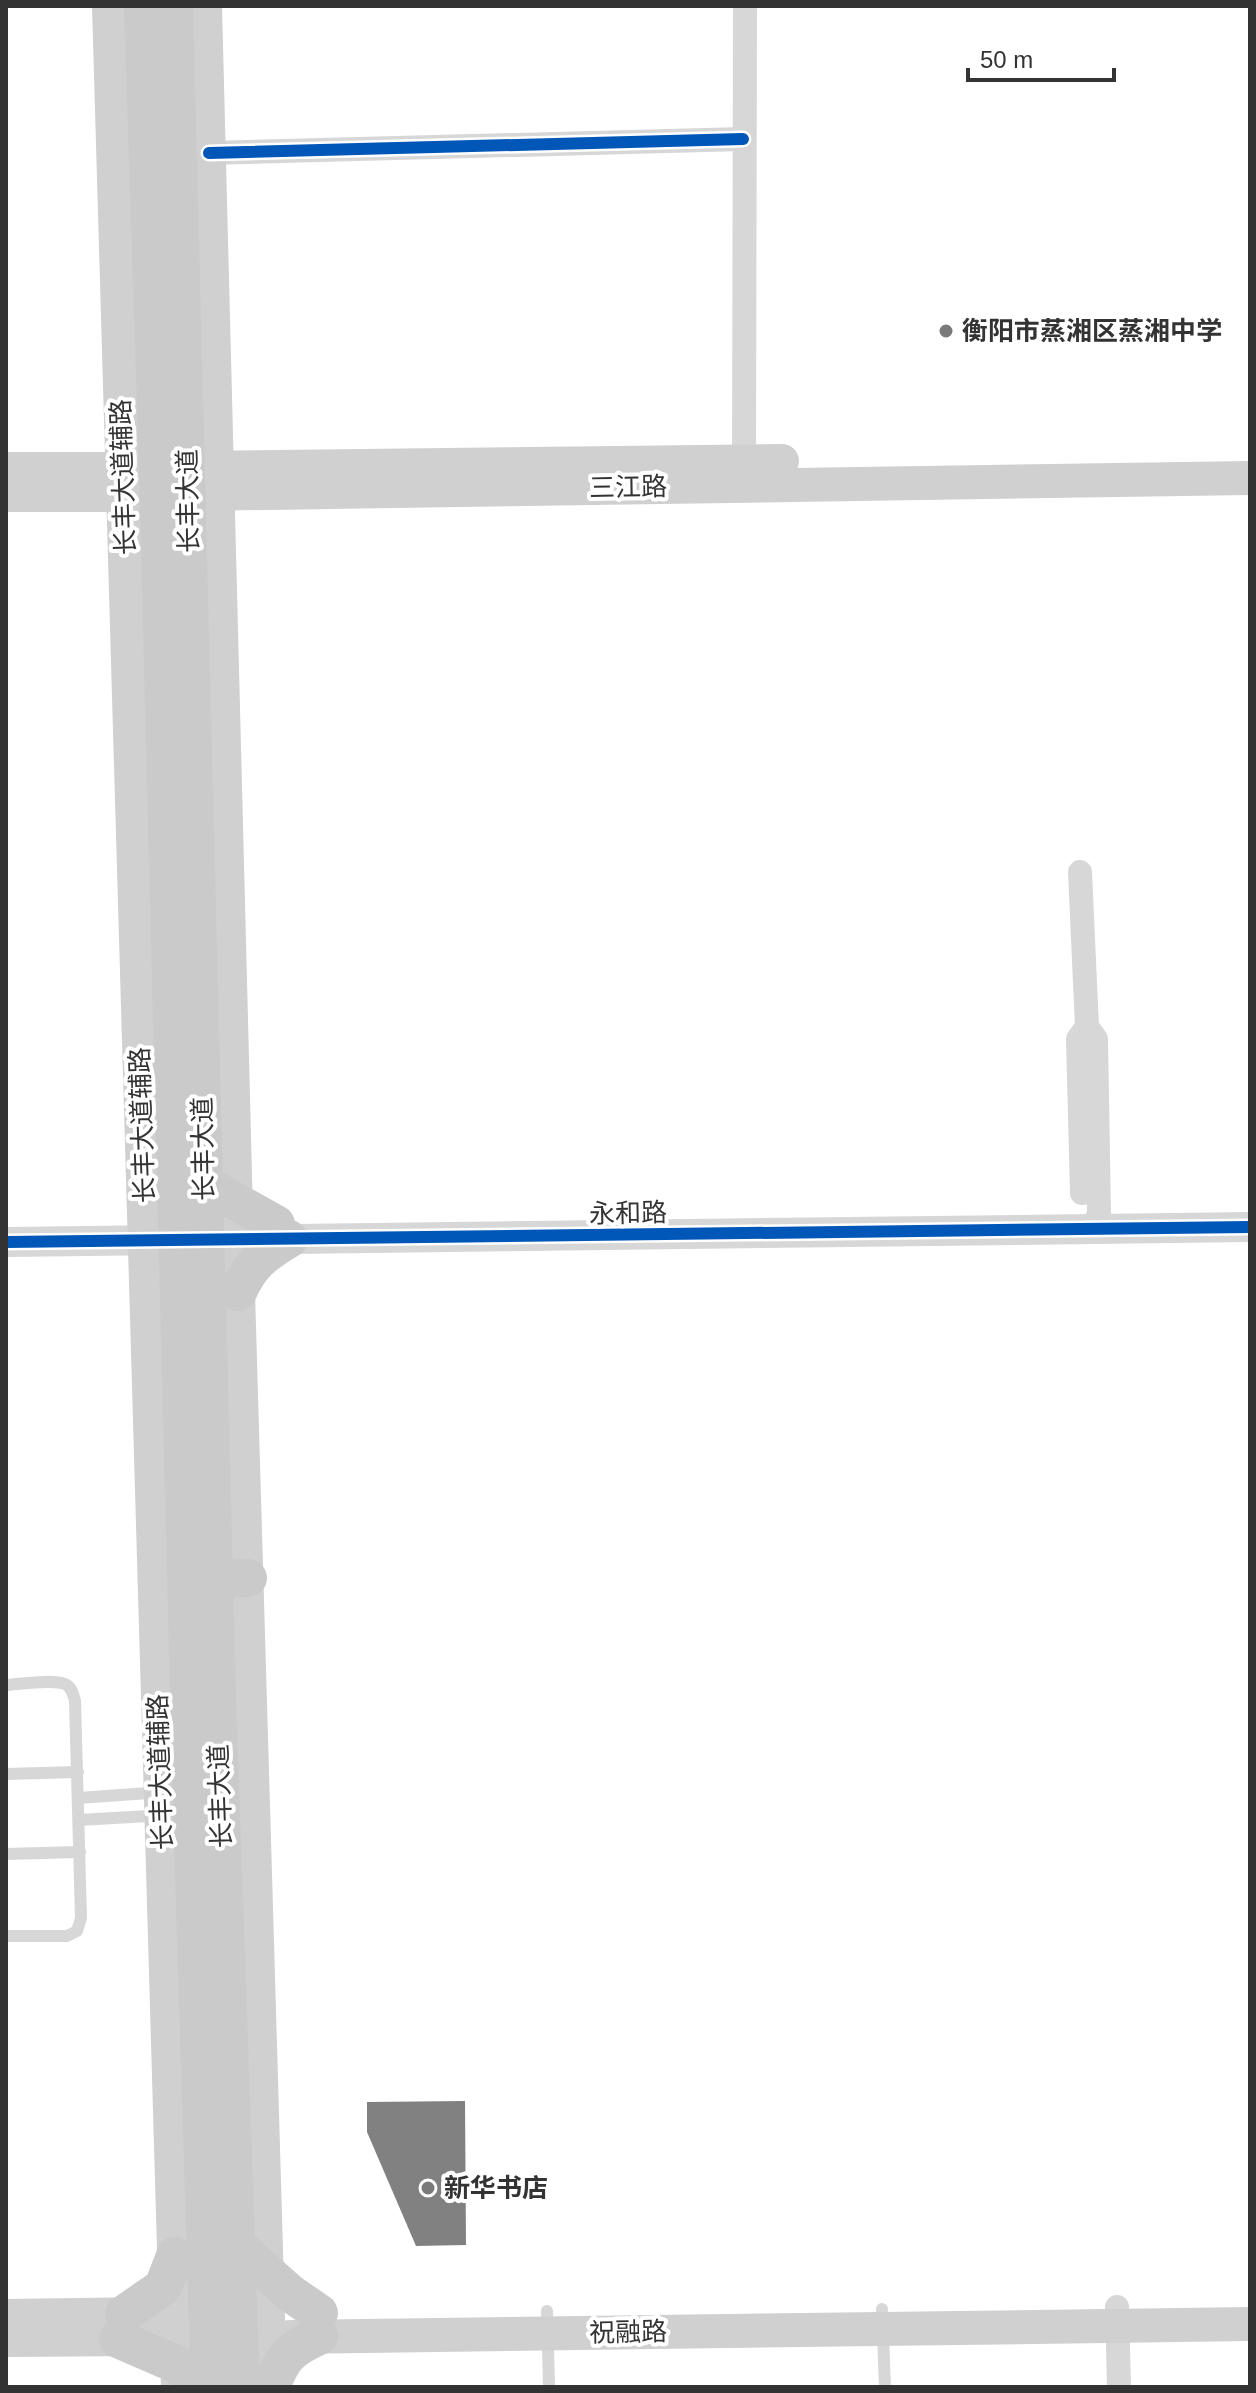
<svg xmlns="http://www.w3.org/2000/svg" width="1256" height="2393" viewBox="0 0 1256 2393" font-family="Helvetica,'Noto Sans SC',sans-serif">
<rect width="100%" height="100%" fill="#fff"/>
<path fill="#818181" d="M465 2101 466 2245 416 2246 367 2132V2102Z"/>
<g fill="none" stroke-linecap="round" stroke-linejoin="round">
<g stroke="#d7d7d7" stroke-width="12">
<path d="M6 1685C20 1684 53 1679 65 1684 72 1687 73 1694 75 1701L81 1918 77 1931 67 1936H6"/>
<path d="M6 1774 78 1772"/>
<path d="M78 1798 149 1793 161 1803 149 1816 79 1820"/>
<path d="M6 1854 80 1852"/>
<path d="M882 2309 885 2387"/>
<path d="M547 2311 549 2387"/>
</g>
<g stroke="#d7d7d7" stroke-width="24">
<path d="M209 153 743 139"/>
<path d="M744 462 745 6"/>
<path d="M1080 872 1087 1027 1096 1039 1099 1214 1092 1229"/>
<path d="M1082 1193 1078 1039 1087 1027"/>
<path d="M1117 2307 1119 2387"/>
</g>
<g stroke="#d7d7d7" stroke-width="30">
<path d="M212 1240 1250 1227"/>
<path d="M6 1242 168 1240"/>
</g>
<g stroke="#d0d0d0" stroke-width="34">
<path d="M109 6 178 2387"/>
<path d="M205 6 238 1292 270 2387"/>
<path d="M194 468 782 461"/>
<path d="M6 469H146"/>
<path d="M198 494 1250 478"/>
<path d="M6 495H146"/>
<path d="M6 2316 150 2314"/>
<path d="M290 2337 1250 2324"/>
<path d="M6 2340 146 2339"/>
</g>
<g stroke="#cacaca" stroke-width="38">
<path d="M143 6 158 469 192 1811 210 2387"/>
<path d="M174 6 217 1699 241 2387"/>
<path d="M204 1184 276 1224"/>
<path d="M238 1292C250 1264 264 1254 289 1239"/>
<path d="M214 1579 248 1578"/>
<path d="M236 2245 290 2293 319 2313"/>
<path d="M124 2314 163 2287 175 2256"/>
<path d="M118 2339 178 2365 199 2387"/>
<path d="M271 2387C283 2356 289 2350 319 2336"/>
</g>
<g stroke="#fff" stroke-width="17">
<g id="cycleway">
<path d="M209 153 743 139"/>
<path d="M6 1242 1250 1227"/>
</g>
</g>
<use href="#cycleway" stroke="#0057b8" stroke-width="12"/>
</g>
<g fill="#7a7a7a" stroke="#fff" stroke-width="3">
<circle cx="946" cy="331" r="8"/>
<circle cx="428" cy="2188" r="8"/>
</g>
<g text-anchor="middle" stroke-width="8" stroke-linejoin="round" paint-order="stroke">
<g font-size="26" font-weight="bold" fill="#333" stroke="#fff" text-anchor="start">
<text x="962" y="340">衡阳市蒸湘区蒸湘中学</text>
<text x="444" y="2197">新华书店</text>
</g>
<g font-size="26" fill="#333" stroke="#fff">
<text transform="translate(123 477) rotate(-92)" y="9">长丰大道辅路</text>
<text transform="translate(628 487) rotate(-1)" y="9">三江路</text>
<text transform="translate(188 501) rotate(-91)" y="9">长丰大道</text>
<text transform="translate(142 1125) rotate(-92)" y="9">长丰大道辅路</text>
<text transform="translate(203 1149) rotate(-91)" y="9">长丰大道</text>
<text transform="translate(628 1213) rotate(-1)" y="9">永和路</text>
<text transform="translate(160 1772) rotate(-92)" y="9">长丰大道辅路</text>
<text transform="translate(220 1796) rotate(-92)" y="9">长丰大道</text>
<text transform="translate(628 2332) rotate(-1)" y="9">祝融路</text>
</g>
</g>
<rect width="1256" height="2393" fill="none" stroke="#333333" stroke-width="16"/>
<path d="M968 68v12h146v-12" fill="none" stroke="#333333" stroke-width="4"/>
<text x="980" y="68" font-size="24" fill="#333333" stroke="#ffffff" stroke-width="6" paint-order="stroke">50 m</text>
</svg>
